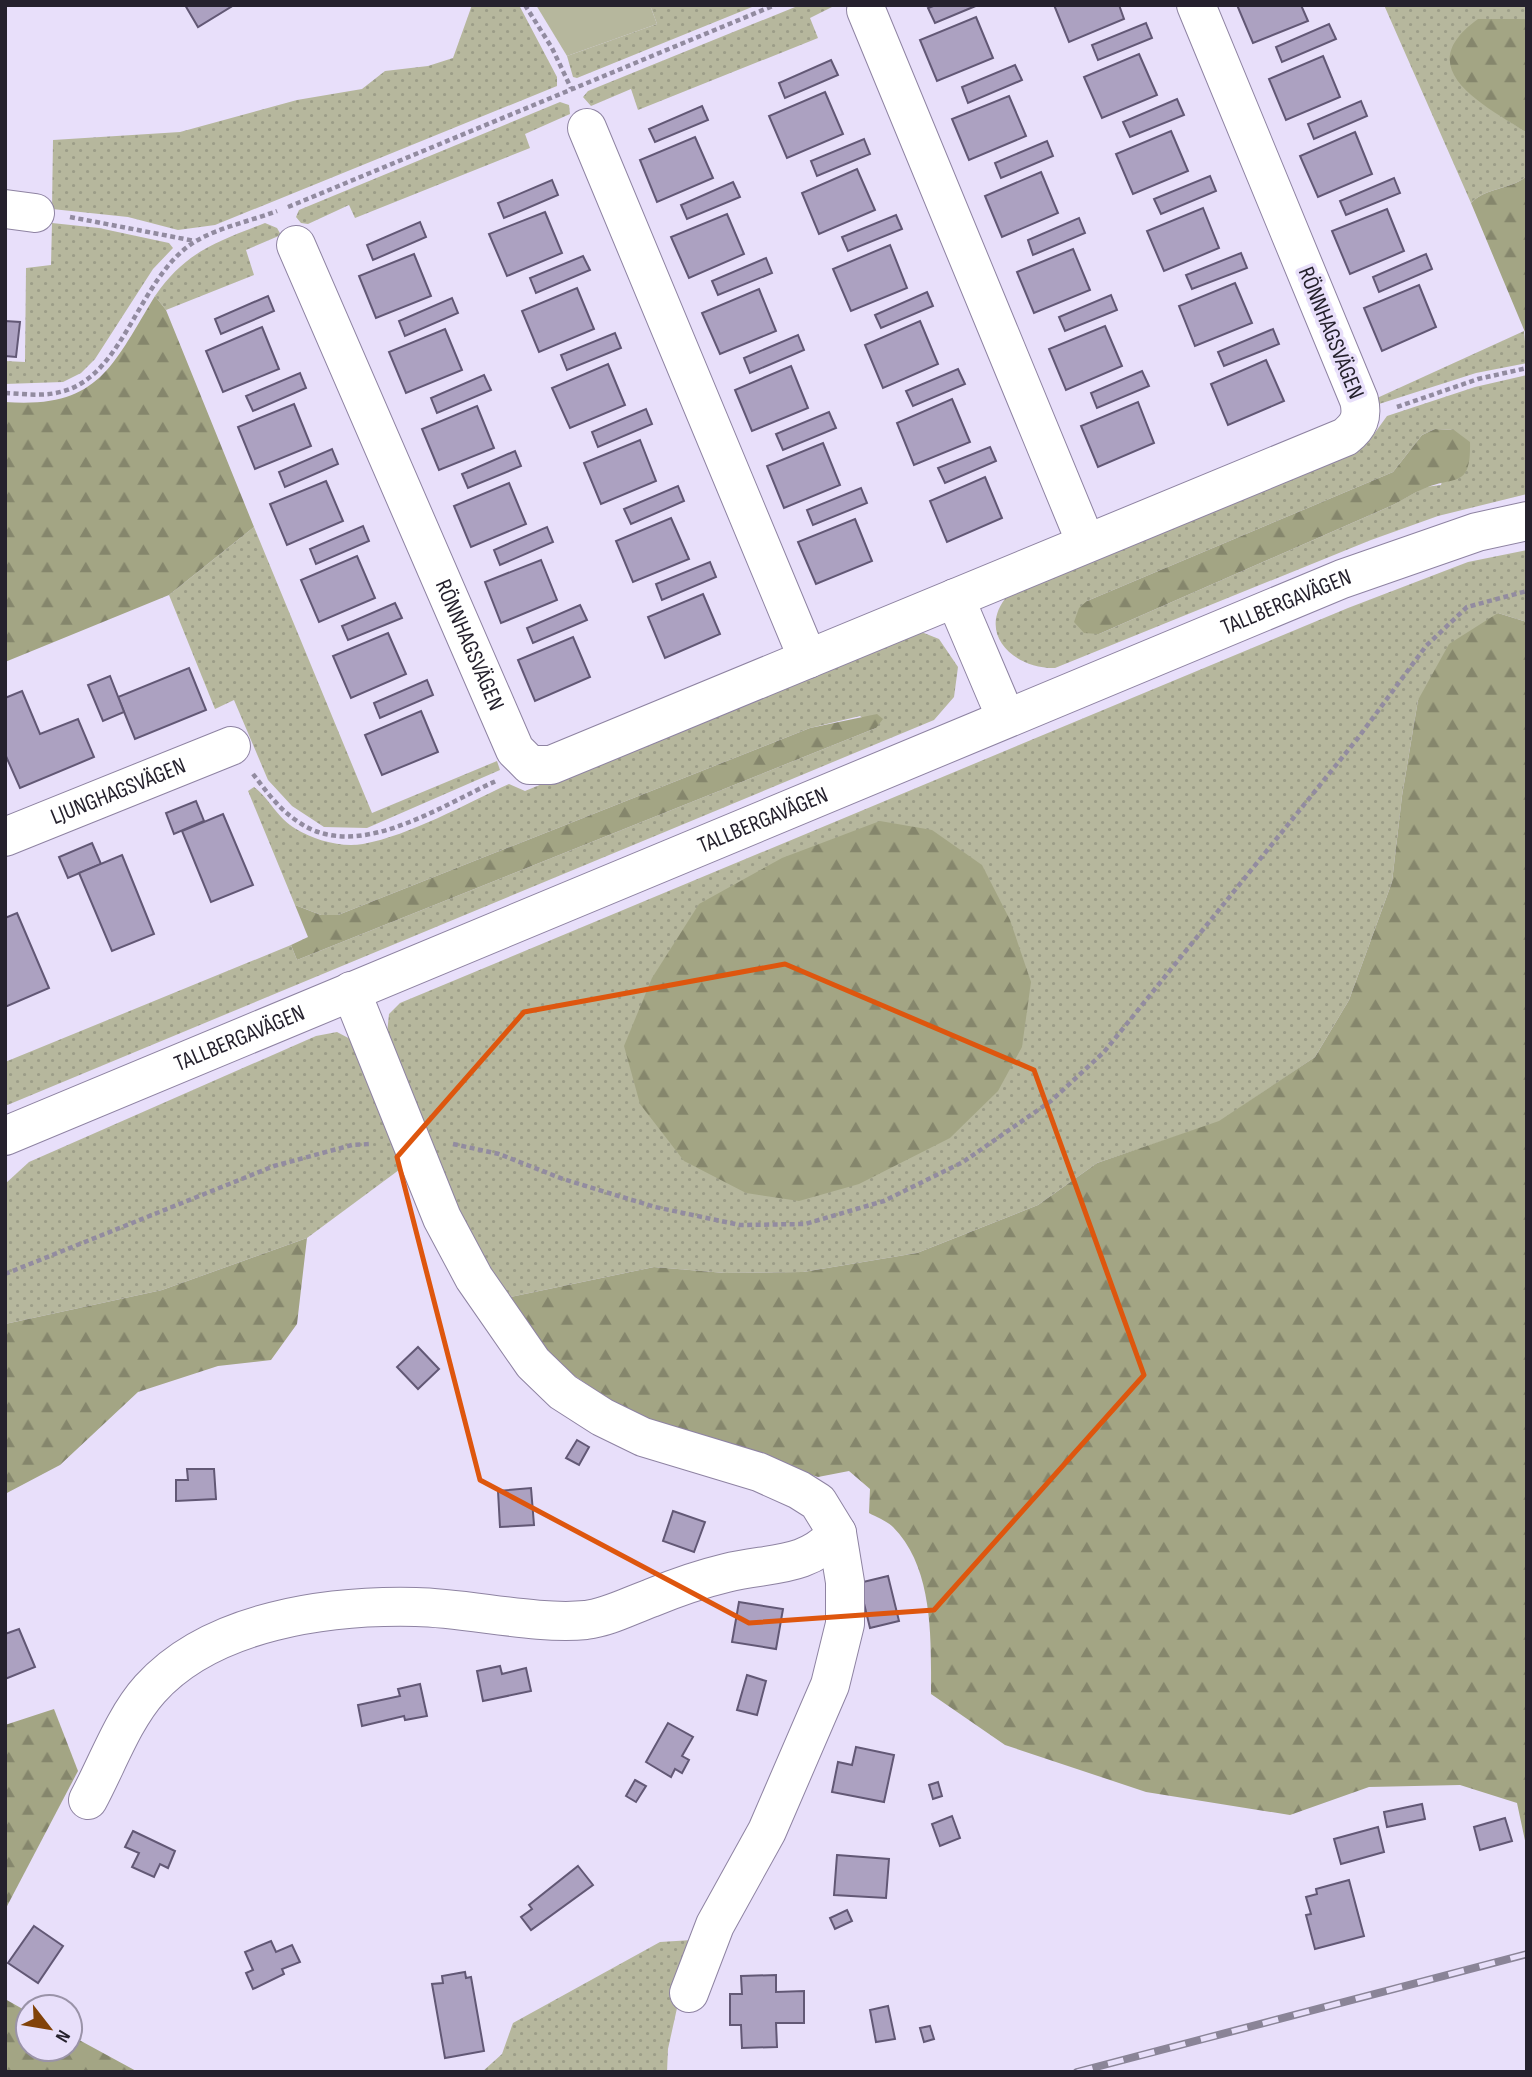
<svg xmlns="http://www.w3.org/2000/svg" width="1532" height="2077" font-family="'Sofia Sans Condensed',sans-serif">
	<defs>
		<pattern id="grass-dots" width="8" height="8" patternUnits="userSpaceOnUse" patternTransform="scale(1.75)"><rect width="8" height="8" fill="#b6b79d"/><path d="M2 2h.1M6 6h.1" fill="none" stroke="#9c9d88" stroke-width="1.8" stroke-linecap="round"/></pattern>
		<pattern id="forest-firs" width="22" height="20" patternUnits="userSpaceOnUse" patternTransform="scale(1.75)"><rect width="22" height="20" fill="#a3a584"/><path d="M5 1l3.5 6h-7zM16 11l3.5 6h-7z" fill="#85866c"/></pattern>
	</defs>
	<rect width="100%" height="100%" fill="#e8dffa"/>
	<g fill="url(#grass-dots)" fill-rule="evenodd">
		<path d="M472,5H519L557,77V86L215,225L178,230L128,217L52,209L53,140L180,132L297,100L362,89L385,71L428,66L453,58Z"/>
		<path d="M650,5H757L577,78L573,77L567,56L657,24Z"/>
		<path d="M800,5H836L810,18L818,38L638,110L631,89L591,106L583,97L588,91Z"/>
		<path d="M1384,5H1527V19H1478L1501,116L1527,133V176C1510,190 1487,187 1471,203Z"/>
		<path d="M560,102L569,105L570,114L525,134L530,148L355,218L349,205L308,224L301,223L296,217L299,210Z"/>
		<path d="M52,223L99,228L169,243L173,248L153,269L95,359L81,373L63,382L5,384V361L25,362L26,268L51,265Z"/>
		<path d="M265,223L277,228L281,235L246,250L254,275L166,310L155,296C186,251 217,242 265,223Z"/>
		<path d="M1524,331L1527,363L1476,373L1379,404L1377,398Z"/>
		<path d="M1527,375V494L1438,516L1371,540L1055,668C1014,669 975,633 1008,595L1374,434L1387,416L1475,387ZM1435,429L1454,430L1441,485L1425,487L1393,505L1099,634L1087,601L1393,472L1422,435Z"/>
		<path d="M254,527L372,813L497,761L500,770L367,828L324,827L292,806L268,780L234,700L215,709L169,595Z"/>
		<path d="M1527,550V622L1498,613L1418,700L1402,796L1392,882L1349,1000L1315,1057L1219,1122L1097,1163L1038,1205L917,1253L803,1272L725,1273L654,1267L505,1298L478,1265L387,1034L389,1014L400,1003L1348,608L1468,562Z"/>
		<path d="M924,633L939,639L958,667L954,697L934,720L5,1106V1062L291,945L297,960L876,728L860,716L810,728L338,915H321L295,905L248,791L254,787C270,799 277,818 296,829C314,840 342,848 363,844C411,835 465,804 509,784L525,791L908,634Z"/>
		<path d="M337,1032L354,1041L403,1167L307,1238L162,1290L5,1324V1184L29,1162L316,1036Z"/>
		<path d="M692,1940L668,2049L667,2072H482L502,2054L513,2023L660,1942Z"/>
	</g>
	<g fill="url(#forest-firs)">
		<path d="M1478,19H1527V133C1485,105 1408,69 1478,19Z"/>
		<path d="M1527,176V337L1471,203C1487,187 1510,190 1527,176Z"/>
		<path d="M155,296L166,310L254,527L169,595L5,662V402C99,409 112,366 155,296Z"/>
		<path d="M1435,429L1454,430L1470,442C1471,490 1455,475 1423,489C1413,493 1403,500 1393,505L1099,634L1084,633L1074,622L1079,608L1087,601L1393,472L1422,435Z"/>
		<path d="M1498,613L1527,622V1850L1517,1803L1460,1785L1369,1787L1290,1815L1146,1792L1005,1745L931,1694C931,1640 934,1568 893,1527C887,1521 876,1517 869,1513L870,1489L849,1471L818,1477L638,1419L547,1357L505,1298L654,1267L725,1273L803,1272L917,1253L1038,1205L1097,1163L1219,1121L1315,1057L1349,1000L1392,882L1402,796L1418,700L1449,644Z"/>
		<path d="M877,714L883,719L876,728L297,960L291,945L308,937L295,905L321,915H338L810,728Z"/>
		<path d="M880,821L932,830L982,865L1010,920L1031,982L1022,1047L998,1091L950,1138L859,1184L799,1201L746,1193L684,1161L640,1104L624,1046L652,978L699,904L782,858Z"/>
		<path d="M307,1238L297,1324L271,1360L218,1366L138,1392L60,1465L5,1494V1324L162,1290Z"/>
		<path d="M54,1709L78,1771L5,1910V1725Z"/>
		<path d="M5,1999L28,2012V2049H70V2035L138,2072H5Z"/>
	</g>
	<path fill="#b6b79d" d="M536,5H650L657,24L567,56Z"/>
	<g fill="#aca1c1" stroke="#625875" stroke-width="2">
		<path d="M185,5H234L198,27Z"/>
		<path d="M936,5H978L935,23L928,8Z"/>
		<path d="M1054,5H1119L1124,19L1069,42Z"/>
		<path d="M1237,5H1301L1308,21L1253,43Z"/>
		<path d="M976,17L993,58L937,81L920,40Z"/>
		<path d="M1146,23L1152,38L1098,60L1092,45Z"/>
		<path d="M1329,24L1336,39L1282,62L1276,47Z"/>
		<path d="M1139,54L1157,95L1102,118L1084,77Z"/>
		<path d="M1323,56L1340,97L1286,120L1269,79Z"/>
		<path d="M831,60L838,75L785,98L779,83Z"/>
		<path d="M1015,65L1022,80L968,103L962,87Z"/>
		<path d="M825,92L843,134L787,158L769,116Z"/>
		<path d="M1009,96L1026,136L969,160L952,119Z"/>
		<path d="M1177,99L1184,115L1130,137L1123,122Z"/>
		<path d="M1361,101L1367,116L1314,139L1308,124Z"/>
		<path d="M702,106L708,120L655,142L649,129Z"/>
		<path d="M1171,131L1188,171L1133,194L1116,154Z"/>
		<path d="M1355,132L1372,174L1318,197L1300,156Z"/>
		<path d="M695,137L713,178L657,202L640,160Z"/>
		<path d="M864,139L870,154L817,176L811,161Z"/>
		<path d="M1047,141L1053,156L1001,178L995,163Z"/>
		<path d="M857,169L875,210L819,234L802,193Z"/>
		<path d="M1041,172L1058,213L1002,237L985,196Z"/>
		<path d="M1210,176L1216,191L1161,214L1154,199Z"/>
		<path d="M1394,178L1400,193L1346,215L1340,201Z"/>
		<path d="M552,180L558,195L504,218L498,203Z"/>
		<path d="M733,182L740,197L687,219L681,205Z"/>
		<path d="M1203,208L1219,248L1164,271L1147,231Z"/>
		<path d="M1387,209L1404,251L1350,274L1332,231Z"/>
		<path d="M545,212L562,253L507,276L489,234Z"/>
		<path d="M727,214L744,254L689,278L671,237Z"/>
		<path d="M896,215L902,229L848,251L842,237Z"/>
		<path d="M1079,218L1085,233L1033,255L1028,240Z"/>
		<path d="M420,222L426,237L373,260L367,245Z"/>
		<path d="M890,245L907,288L851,311L833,269Z"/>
		<path d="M1073,249L1090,290L1034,313L1017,272Z"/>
		<path d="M1241,253L1247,268L1192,289L1186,275Z"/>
		<path d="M414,254L431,296L376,318L359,276Z"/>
		<path d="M1426,254L1432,269L1379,292L1373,277Z"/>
		<path d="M583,256L590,270L536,293L530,278Z"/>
		<path d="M766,258L772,273L718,295L712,281Z"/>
		<path d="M1235,283L1252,323L1195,346L1179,306Z"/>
		<path d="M1419,285L1436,327L1382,351L1364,308Z"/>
		<path d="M577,288L594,329L539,352L522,311Z"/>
		<path d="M759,289L776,331L720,354L702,313Z"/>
		<path d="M927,292L933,306L881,328L875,315Z"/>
		<path d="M1111,295L1117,310L1065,331L1059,317Z"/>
		<path d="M268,296L274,311L221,334L215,319Z"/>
		<path d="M452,298L458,313L405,336L399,321Z"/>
		<path d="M5,321L20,322L16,357L5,356Z"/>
		<path d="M920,321L938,364L883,388L865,345Z"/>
		<path d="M1105,326L1122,366L1066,390L1049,349Z"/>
		<path d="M262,327L279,369L223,392L206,351Z"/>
		<path d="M445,329L462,370L406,393L389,352Z"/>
		<path d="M1273,329L1279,344L1224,366L1218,352Z"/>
		<path d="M615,333L621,348L567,370L561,355Z"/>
		<path d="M798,335L804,350L750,373L744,358Z"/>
		<path d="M1266,360L1284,401L1228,425L1211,384Z"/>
		<path d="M608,364L625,405L570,428L552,388Z"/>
		<path d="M791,366L808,408L752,431L735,390Z"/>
		<path d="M958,369L965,384L913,406L906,391Z"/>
		<path d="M1142,371L1149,386L1097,408L1091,393Z"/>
		<path d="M300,373L306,388L253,411L246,396Z"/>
		<path d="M484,375L491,390L437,413L431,398Z"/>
		<path d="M952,399L970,442L914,465L897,423Z"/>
		<path d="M1138,402L1154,443L1098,467L1081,426Z"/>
		<path d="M294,404L311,446L255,469L238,427Z"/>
		<path d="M477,406L494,448L439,470L422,429Z"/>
		<path d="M646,409L652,424L598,447L592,432Z"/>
		<path d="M829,412L836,428L783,450L776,434Z"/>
		<path d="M640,440L656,481L601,504L584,463Z"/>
		<path d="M823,443L840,485L784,508L767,466Z"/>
		<path d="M990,447L996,461L945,483L938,468Z"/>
		<path d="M332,449L338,464L285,487L279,472Z"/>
		<path d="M515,451L521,466L468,488L462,474Z"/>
		<path d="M985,477L1002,518L947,542L930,501Z"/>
		<path d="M326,481L343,521L287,545L270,504Z"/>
		<path d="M509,483L526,524L471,547L454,506Z"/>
		<path d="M678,486L684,501L631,524L624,509Z"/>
		<path d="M861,488L867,503L813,525L807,510Z"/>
		<path d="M671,518L689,559L633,582L616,541Z"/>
		<path d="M855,519L872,561L816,584L798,542Z"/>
		<path d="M363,526L369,541L316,564L310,549Z"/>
		<path d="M547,527L553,542L500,565L494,550Z"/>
		<path d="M357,556L375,598L319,622L301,580Z"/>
		<path d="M541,560L557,600L501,623L485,582Z"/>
		<path d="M710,562L716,577L662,600L656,584Z"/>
		<path d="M703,594L720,634L665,658L648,617Z"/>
		<path d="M395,603L402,618L348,640L342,626Z"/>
		<path d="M580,605L587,620L533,643L527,628Z"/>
		<path d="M388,633L406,674L351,698L333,656Z"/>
		<path d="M573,637L590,677L535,701L518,660Z"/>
		<path d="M189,668L206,710L135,739L118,697Z"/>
		<path d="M110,676L124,712L103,721L88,685Z"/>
		<path d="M427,680L433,695L380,718L374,703Z"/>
		<path d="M22,691L40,734L78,719L94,757L20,788L5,754V698Z"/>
		<path d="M421,711L438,752L382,775L365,735Z"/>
		<path d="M196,801L204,821L174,834L166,813Z"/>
		<path d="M223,814L253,885L211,902L182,831Z"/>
		<path d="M92,843L101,864L68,878L59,857Z"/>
		<path d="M122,855L154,934L112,951L79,873Z"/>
		<path d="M17,913L49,988L5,1007V918Z"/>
		<path d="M418,1347L439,1369L418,1389L397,1367Z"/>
		<path d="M577,1440L589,1447L579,1465L566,1458Z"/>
		<path d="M187,1469H214L216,1499L176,1501V1480H188Z"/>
		<path d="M531,1488L534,1525L500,1527L498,1491Z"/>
		<path d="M673,1511L705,1522L694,1552L663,1541Z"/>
		<path d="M888,1576L899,1621L870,1628L859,1583Z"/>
		<path d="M739,1602L783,1609L776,1649L732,1642Z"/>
		<path d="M19,1629L35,1667L5,1679V1634Z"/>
		<path d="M500,1666L502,1674L526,1668L531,1691L483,1701L477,1671Z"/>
		<path d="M747,1675L766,1681L757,1715L737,1710Z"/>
		<path d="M420,1684L427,1716L405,1720L404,1716L362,1726L358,1705L400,1696L398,1689Z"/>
		<path d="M668,1723L693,1737L682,1756L689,1760L682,1773L675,1769L671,1777L646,1762Z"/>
		<path d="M856,1747L894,1755L884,1802L832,1792L838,1762L852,1765Z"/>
		<path d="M635,1780L646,1786L636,1802L626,1796Z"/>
		<path d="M938,1782L942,1796L933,1799L929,1785Z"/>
		<path d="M1422,1804L1425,1819L1387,1827L1384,1812Z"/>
		<path d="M952,1816L960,1838L940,1846L932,1824Z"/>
		<path d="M1505,1818L1512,1841L1480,1850L1474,1827Z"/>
		<path d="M1378,1827L1384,1852L1341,1864L1334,1839Z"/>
		<path d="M133,1831L175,1851L168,1868L160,1864L154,1877L132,1867L139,1853L125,1847Z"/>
		<path d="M837,1855L889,1859L886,1898L834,1895Z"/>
		<path d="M578,1866L593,1885L531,1930L521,1917L532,1909L529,1905Z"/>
		<path d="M1349,1880L1364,1936L1315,1949L1306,1915L1311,1914L1306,1897L1317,1894L1316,1889Z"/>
		<path d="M847,1910L852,1921L835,1929L830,1918Z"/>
		<path d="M34,1926L63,1946L38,1983L8,1963Z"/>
		<path d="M271,1941L276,1952L292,1945L300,1962L282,1969L284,1974L253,1989L246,1973L253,1970L245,1952Z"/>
		<path d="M465,1972L466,1978L471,1977L484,2051L445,2058L432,1984L443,1983L442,1976Z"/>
		<path d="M776,1975V1992L804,1991V2023H776L777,2047L742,2048L741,2025H730V1994H742L741,1976Z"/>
		<path d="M888,2006L895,2039L876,2042L870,2010Z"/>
		<path d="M930,2026L934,2039L924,2042L920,2028Z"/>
	</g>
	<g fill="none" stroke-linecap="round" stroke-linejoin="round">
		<g stroke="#8e83a2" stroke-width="40">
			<g id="minor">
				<path d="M866,10L1086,543"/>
				<path d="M587,128L808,659"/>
				<path d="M5,209L35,213"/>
				<path id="s1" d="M296,245L515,750L530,765H551L1345,437C1359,426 1363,417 1359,400L1196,5"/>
				<path d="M955,598L1006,718"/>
				<path id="s2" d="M5,837L231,746"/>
				<path d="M351,991L442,1218L474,1278L533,1363L563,1392L602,1417L643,1437L759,1472L799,1490L818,1502L837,1533L845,1582V1624L830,1685L767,1831L715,1925L689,1993"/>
				<path d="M88,1800C107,1765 123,1719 150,1689C212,1620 329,1605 416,1607C469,1608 535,1625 586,1620C609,1617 629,1606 651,1598C675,1588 701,1579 726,1573C769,1562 806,1569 837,1533"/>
			</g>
		</g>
		<g stroke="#8e83a2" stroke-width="40">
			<g id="tertiary">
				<path id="s3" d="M5,1136L1342,579L1477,532L1527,521"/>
			</g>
		</g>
		<g stroke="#928ba0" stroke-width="4.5" stroke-dasharray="5 3.5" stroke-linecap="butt">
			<path d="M525,5L552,48L571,88"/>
			<path d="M288,207L775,5"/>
			<path d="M70,217L195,241"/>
			<path d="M5,393C25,394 45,397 64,391C126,373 139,275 196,241C220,227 251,221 277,211"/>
			<path d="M1397,407L1478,379L1527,368"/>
			<path d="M253,774C266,791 279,809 297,821C356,864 440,806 496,781"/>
			<path d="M453,1144L499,1154L563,1179L655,1207L740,1225L805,1224L884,1201L963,1162L1051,1101L1104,1052L1358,738L1426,646L1467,607L1527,591"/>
			<path d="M5,1274L274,1166L352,1145L371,1144"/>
		</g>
		<use href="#minor" stroke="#fff" stroke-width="38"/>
		<use href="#tertiary" stroke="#fff" stroke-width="38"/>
		<g stroke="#8a8497" stroke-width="8">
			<path id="rail" d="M1077,2072L1527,1954"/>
		</g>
		<use href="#rail" stroke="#e8dffa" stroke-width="5" stroke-dasharray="16" stroke-linecap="butt"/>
	</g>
	<path fill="none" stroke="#de560e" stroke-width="5" stroke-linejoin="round" d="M785,964L1034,1070L1144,1375L934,1610L749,1623L480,1480L397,1157L524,1012Z"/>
	<g text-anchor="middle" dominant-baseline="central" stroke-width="7" stroke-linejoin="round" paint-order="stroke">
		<g font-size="23" fill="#25212d" stroke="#e8dffa">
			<text transform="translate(1331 333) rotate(68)">RÖNNHAGSVÄGEN</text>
			<text stroke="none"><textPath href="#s3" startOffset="1388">TALLBERGAVÄGEN</textPath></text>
			<text stroke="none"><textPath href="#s1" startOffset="436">RÖNNHAGSVÄGEN</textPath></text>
			<text stroke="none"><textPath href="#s2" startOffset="122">LJUNGHAGSVÄGEN</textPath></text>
			<text stroke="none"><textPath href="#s3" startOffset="821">TALLBERGAVÄGEN</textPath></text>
			<text stroke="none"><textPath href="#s3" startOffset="254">TALLBERGAVÄGEN</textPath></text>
		</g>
	</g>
	<rect width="1532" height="2077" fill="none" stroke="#25212d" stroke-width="14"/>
	<g transform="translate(49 2028) rotate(121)"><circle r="33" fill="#e8dffa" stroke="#9a93a8" stroke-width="2"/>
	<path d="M0-5L12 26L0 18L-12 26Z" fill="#824209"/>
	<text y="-10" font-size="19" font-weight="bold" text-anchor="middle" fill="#25212d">N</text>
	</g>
</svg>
